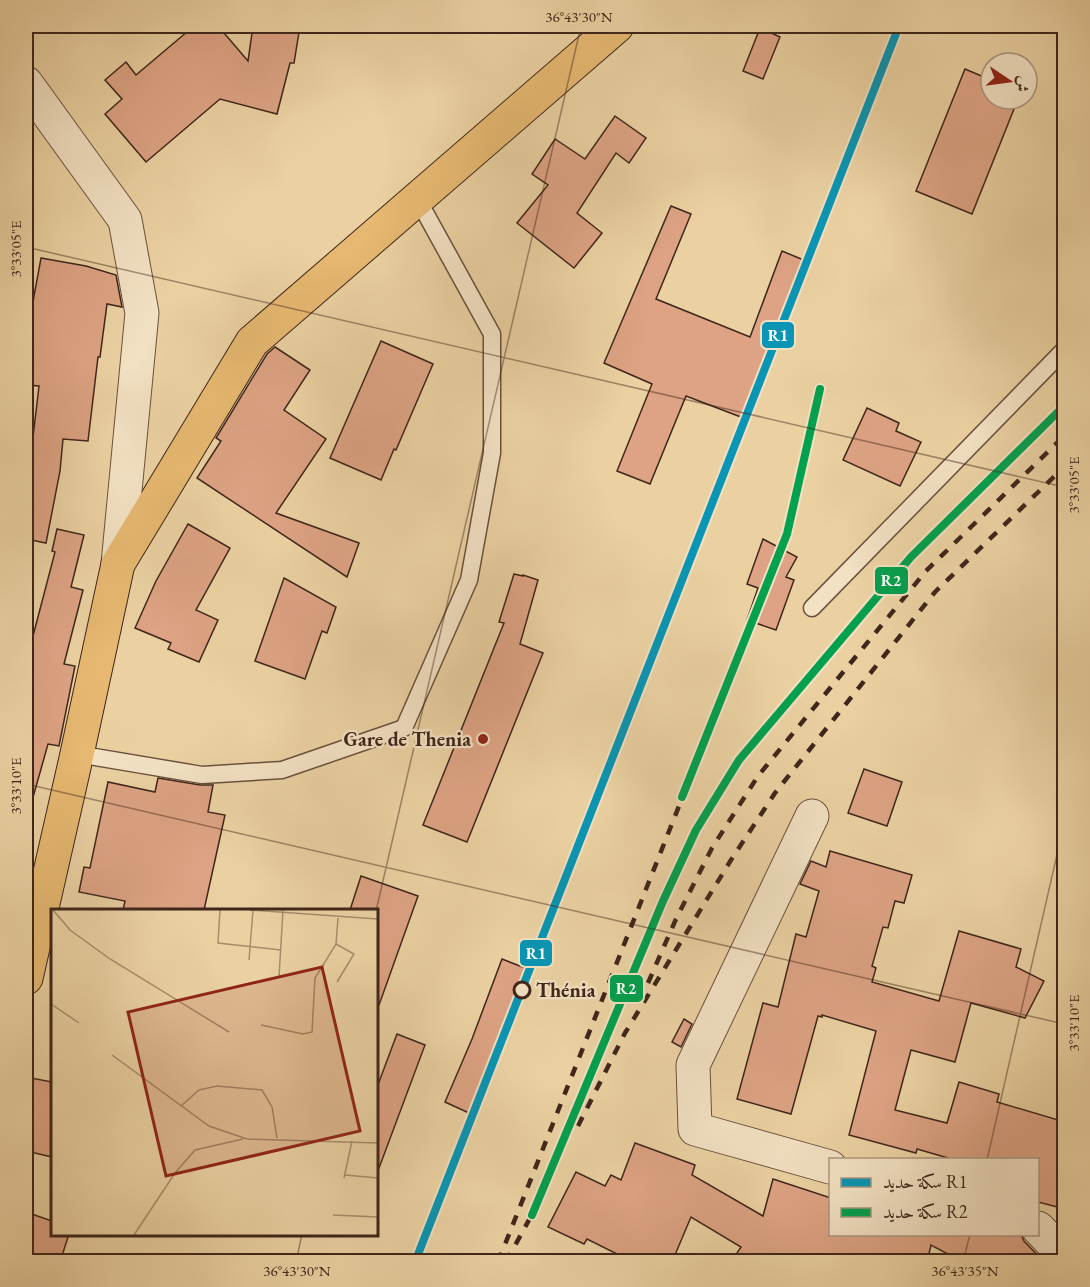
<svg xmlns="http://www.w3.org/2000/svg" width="1090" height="1287" font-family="'EB Garamond',Amiri,serif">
	<rect width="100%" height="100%" fill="#ebd1a2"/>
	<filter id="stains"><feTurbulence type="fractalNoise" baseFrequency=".00333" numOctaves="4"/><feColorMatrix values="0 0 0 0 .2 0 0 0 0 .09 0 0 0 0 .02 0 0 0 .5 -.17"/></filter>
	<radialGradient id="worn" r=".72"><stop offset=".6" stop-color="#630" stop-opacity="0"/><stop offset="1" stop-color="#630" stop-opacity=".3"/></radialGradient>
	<g fill="#dda384" stroke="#3f261b" stroke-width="1.5">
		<path d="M194,26H218L248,61L253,26H300L294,63H290L277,114L220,99L146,162L105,114L122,99L105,80L126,62L136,75Z"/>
		<path d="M760,28L780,37L763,79L743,71Z"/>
		<path d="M965,69L991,80V99H1018L972,214L916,191Z"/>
		<path d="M615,116L646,138L629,163L616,153L577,213L602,233L574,268L517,223L548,185L532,174L555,139L585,159Z"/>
		<path d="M671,206L691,214L656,299L750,337L782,251L806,261L746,419L686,396L650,484L617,471L652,384L604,363Z"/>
		<path d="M41,258L86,266L116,275L122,307L107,304L100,357H98L88,441L63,439L60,471L46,543L26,539V511L33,475H26V436L33,437L39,386L26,385V334H27Z"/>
		<path d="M381,341L433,364L396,450L394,449L381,480L330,458Z"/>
		<path d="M275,347L310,370L284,410L326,439L276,513L359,543L347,577L197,478L221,441L216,438L267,354Z"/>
		<path d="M867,408L899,423L896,431L921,442L900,486L843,460Z"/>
		<path d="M188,524L230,548L196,610L218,620L199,662L168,649L171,643L135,628L156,581Z"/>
		<path d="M57,529L84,535L71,587L83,590L64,664L75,666L59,746L48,744L32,801L26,800V634L33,636L55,552L52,551Z"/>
		<path d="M763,539L797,557L786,577L794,580L776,630L747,620L758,588L747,584Z"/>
		<path d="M514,574L523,576V575L538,580L520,644L543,653L467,842L423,825L504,623L499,622Z"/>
		<path d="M284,578L336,607L327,633L322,631L305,679L255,661Z"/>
		<path d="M864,769L902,782L887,826L848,813Z"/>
		<path d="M158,778L200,785H213L208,812L225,815L204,910H123L125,901L79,892L84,867L90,868L108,782L155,792Z"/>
		<path d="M830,851L912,875L904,903L895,901L888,928L883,927L872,966L876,968L872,982L939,1001L959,931L1021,949L1016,967L1044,981L1025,1018L971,1003L955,1062L911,1050L895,1110L947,1123L959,1082L999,1094L997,1102L1065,1122V1209L1038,1202V1160H955L917,1149L916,1153L849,1135L876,1031L822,1015V1017L818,1016L791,1114L737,1099L763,1003L778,1007L796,934L806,937L819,891L800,884L811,861L826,867Z"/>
		<path d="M361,876L418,896L379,1005H376V910H350Z"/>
		<path d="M502,959L525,968L490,1065L469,1113L445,1102L472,1039Z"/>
		<path d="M684,1019L692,1024L681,1047L672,1042Z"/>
		<path d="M397,1034L425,1045L379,1168L376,1167V1090Z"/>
		<path d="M26,1077L52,1082V1157L26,1151Z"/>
		<path d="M635,1143L695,1165L692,1175L763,1216L773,1179L831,1198V1234H1021L1024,1241L1044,1262H963L931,1245L927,1262H731L741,1247L691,1217L672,1262H633L587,1239L584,1244L548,1227L576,1172L605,1186L611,1175L621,1180Z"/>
		<path d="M26,1212L52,1221V1234H69L60,1262H26Z"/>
	</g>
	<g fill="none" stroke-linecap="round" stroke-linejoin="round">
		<g stroke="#6a513d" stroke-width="19">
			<g id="service">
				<path d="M812,608L1064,350"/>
				<path d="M77,754L202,775L282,770L404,728L469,580L492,453V334L417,198"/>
			</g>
		</g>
		<g stroke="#6a513d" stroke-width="35">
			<g id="minor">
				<path d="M26,83L125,220L142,313L118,564"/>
				<path d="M812,816L693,1065L695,1129L830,1167"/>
				<path d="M1038,1228L1064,1255"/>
			</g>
		</g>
		<g stroke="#3f261b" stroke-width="35">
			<path id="primary" d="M26,978L77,754L118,564L252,342L617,26"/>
		</g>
		<use href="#service" stroke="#f2e1c3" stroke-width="16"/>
		<use href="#minor" stroke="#f2e1c3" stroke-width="33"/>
		<use href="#primary" stroke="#e6b871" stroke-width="33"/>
		<g stroke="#3f261b" stroke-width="4.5" stroke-dasharray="10 10" stroke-linecap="butt">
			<path d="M648,983L676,919L712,848L758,776L926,571L1064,436"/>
			<path d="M578,1126L625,1033L731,860L775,793L935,592L1064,467"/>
			<path d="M532,1215L663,901L696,830L739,760L911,557L1064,406"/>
			<path d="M415,1262L899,26"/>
			<path d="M498,1262L787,534L820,389"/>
			<path d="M506,1262L535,1209"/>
		</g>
		<g stroke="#f2e1c3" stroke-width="12">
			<path id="rail-1" d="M415,1262L899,26"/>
		</g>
		<g stroke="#f2e1c3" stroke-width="12">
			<g id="rail-2">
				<path d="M682,797L787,534L820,389"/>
				<path d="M532,1215L663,901L696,830L739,760L911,557L1064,406"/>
			</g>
		</g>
		<use href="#rail-1" stroke="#0995b3" stroke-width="8"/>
		<use href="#rail-2" stroke="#03a04e" stroke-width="8"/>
	</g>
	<path fill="none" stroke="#3f261b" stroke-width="1.5" stroke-opacity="0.45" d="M26,247L1064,487M26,784L1064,1024M376,911L581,26M987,1160L1064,824M296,1262L302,1234M963,1262L970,1234"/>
	<circle fill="#8f2418" stroke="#f2e1c3" stroke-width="2" cx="483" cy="739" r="6"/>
	<circle fill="#f2e1c3" stroke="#3f261b" stroke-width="3" cx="522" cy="990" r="8"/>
	<g text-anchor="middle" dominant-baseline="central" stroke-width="4.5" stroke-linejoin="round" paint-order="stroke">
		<g font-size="20" font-weight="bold" fill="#3f261b" stroke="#f2e1c3" text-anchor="end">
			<text x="471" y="739">Gare de Thenia</text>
		</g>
		<g font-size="20" font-weight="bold" fill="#3f261b" stroke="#f2e1c3" text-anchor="start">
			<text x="536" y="990">Thénia</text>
		</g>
	</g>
	<g transform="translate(51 909)">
		<rect width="327" height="327" fill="#ebd1a2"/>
		<path fill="none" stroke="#a68d6c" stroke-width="1.5" d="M2,1L19,21L59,50L178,123M169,1L167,34L230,41M198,1L327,10M285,35L303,45L286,73M198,51L202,1M228,68L232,1M0,95L28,114M210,116L252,125L261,123L264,69L285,35L287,9M61,146L158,217L196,230L327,234M130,197L148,181L166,177L211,181L221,198L226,229M294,266L327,269M293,269L301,232M282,306L327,308M83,326L124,264L144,241L192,230"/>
		<path fill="#8f2418" fill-opacity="0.15" stroke="#8f2418" stroke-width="3" d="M271,58L309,222L115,267L77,103Z"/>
		<rect width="327" height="327" fill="none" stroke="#3f261b" stroke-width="3"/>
	</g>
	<g stroke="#f2e1c3" stroke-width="2">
		<rect x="761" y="321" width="34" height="28" rx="6" fill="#0995b3"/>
		<rect x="874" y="566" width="35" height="29" rx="6" fill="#03a04e"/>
		<rect x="519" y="939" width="34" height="28" rx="6" fill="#0995b3"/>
		<rect x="609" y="974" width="35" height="29" rx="6" fill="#03a04e"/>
	</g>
	<g font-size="16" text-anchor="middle" font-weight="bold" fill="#fff">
		<text x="778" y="341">R1</text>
		<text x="891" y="586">R2</text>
		<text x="536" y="959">R1</text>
		<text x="626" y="994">R2</text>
	</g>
	<rect width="1090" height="1287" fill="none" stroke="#ebd1a2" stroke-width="66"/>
	<rect x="829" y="1158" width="210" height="78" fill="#f2e1c3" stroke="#aa9680" stroke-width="1.5"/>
	<rect x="841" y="1178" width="30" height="9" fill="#0995b3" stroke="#aa9680" stroke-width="1.5"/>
	<text x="883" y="1188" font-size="18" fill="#3f261b">سكة حديد R1</text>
	<rect x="841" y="1208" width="30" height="9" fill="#03a04e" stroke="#aa9680" stroke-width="1.5"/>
	<text x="883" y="1218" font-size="18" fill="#3f261b">سكة حديد R2</text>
	<g transform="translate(1009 81) rotate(103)"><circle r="28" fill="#f2e1c3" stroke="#aa9680" stroke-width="1.5"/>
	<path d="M0-4.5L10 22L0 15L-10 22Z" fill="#8f2418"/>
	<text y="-9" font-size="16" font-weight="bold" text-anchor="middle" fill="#3f261b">ش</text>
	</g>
	<rect x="33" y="33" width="1024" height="1221" fill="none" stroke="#3f261b" stroke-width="2"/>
	<g font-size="15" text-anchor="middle" fill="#3f261b">
		<text x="579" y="22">36°43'30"N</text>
		<text transform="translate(16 249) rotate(-90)" y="5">3°33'05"E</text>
		<text transform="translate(1074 485) rotate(-90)" y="5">3°33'05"E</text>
		<text transform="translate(16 786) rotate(-90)" y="5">3°33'10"E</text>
		<text transform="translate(1074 1023) rotate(-90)" y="5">3°33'10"E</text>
		<text x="297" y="1276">36°43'30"N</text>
		<text x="965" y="1276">36°43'35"N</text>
	</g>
	<rect width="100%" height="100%" filter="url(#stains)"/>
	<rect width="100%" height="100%" fill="url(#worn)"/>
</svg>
